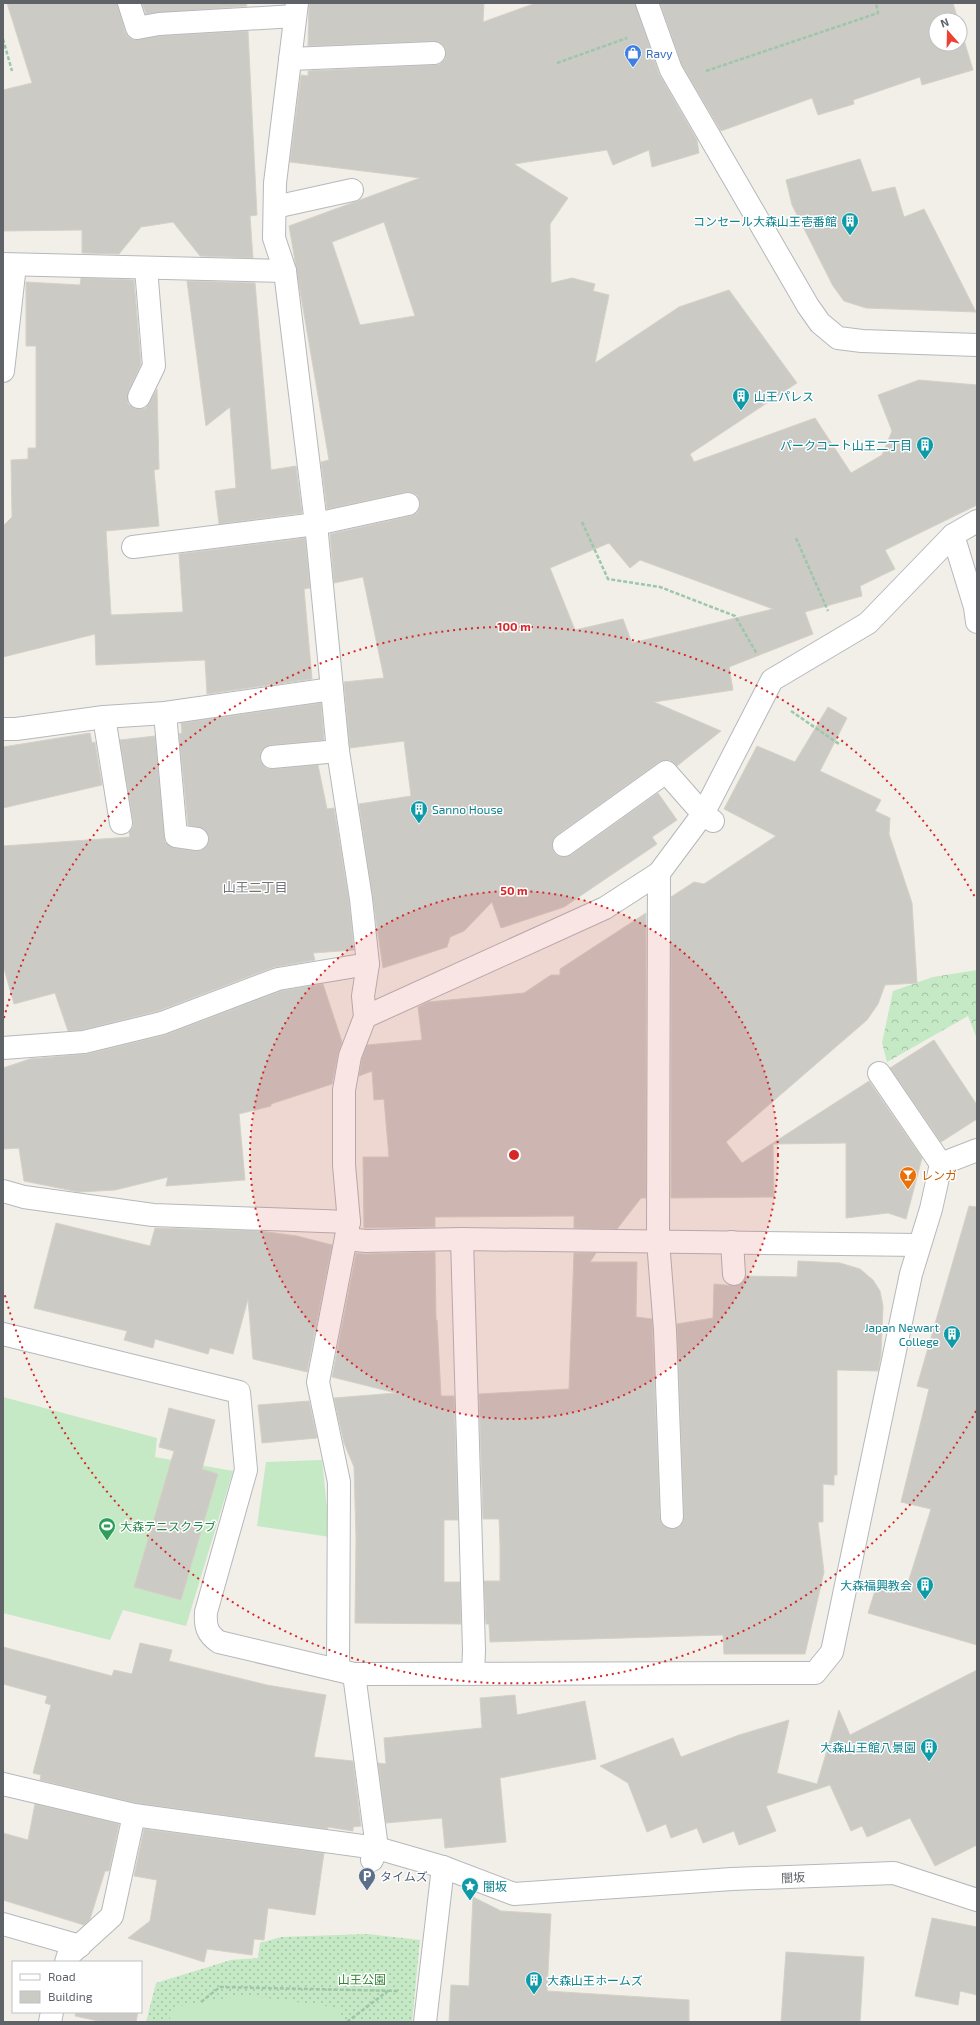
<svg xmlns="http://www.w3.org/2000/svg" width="980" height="2025" font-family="'Exo 2','Noto Sans JP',sans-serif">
	<defs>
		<pattern id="grass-dots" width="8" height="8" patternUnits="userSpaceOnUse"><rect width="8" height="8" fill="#c5e8c5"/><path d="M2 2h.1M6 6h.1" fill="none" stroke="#a3c0a4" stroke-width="1.8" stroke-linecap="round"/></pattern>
		<pattern id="forest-crowns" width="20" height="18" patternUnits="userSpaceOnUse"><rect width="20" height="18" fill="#c5e8c5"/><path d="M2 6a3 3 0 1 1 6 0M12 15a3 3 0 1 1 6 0" fill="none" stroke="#a3c0a4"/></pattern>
	</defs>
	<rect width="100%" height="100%" fill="#f1efe8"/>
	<path fill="url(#grass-dots)" d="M367,1934L420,1940L412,2022H146L156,1983L231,1960L258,1958L260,1943L281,1937Z"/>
	<path fill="url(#forest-crowns)" d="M977,970V1039L968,1016L887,1062L882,1043L893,991L933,977Z"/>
	<g fill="#c5e8c5">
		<path d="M3,1397L157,1438L155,1457L233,1471L186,1626L123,1610L110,1640L3,1613Z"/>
		<path d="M322,1460L330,1537L257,1526L266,1462Z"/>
		<path d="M244,1995L340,2008L339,2022H169L173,2007Z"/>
	</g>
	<g fill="#cccac5" stroke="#d6d1c6" fill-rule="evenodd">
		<path d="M7,3H117L125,32L128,37L134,40L160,36L248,31L257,215L250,216L253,258L200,256L173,222L141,227L119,254L82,253V230L3,231V90L32,83Z"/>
		<path d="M142,3H246L247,6L146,14Z"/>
		<path d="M309,3H484L483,22L536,3H635L659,74L697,140L699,153L652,167L649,150L613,165L607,150L514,164L568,198L550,224L551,283L572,278L595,284L593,291L609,295L595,363L679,307L729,290L797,383L690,454L694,462L815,418L851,473L882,455L892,431L878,395L919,380L977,385V505L885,550L895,569L860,586L862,596L805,612L813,634L729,667L733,690L654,702L721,731L677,766L670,760L659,762L557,835L553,840L552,846L554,852L558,856L565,857L571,855L658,793L677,820L652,837L657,844L564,907L501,928L492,902L464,931L450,937L447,947L383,968L359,804L411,796L404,741L350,748L344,682L384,678L363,577L334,583L330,534L411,516L417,513L420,507V502L417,495L411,492H406L327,509L321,462L329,460L289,226L420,178L290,162L301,75L308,76V71L435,65L440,64L445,59L446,52L445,47L440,42L433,41L308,46ZM384,222L415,316L360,325L332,242ZM609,543L630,568L640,560L773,609L632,643L623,619L575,630L550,568Z"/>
		<path d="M660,3H953L958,20H936V44H960V27L973,70L922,85L920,77L853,100L854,104L818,115L812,98L721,131L682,65Z"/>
		<path d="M860,159L872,192L895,187L904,217L924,209L976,312L866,308L844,301L833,286L792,205L786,180Z"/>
		<path d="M81,278L134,280L141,364L128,392L127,398L128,404L134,408L140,409L146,408L157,389L159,469L154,470L159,526L106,531L111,615L183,612L179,554L305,538L310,588L304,589L312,679L207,694L205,660L96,665L95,634L3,657V526L12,517L11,460L28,459V448H36V346H26V282L80,285Z"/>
		<path d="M187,281L255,283L271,470L296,466L302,513L219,524L215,491L236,488L230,407L206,426Z"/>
		<path d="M321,703L324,740L270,745L265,747L261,751L260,759L262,764L266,768L273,769L318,765L327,809L334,808L349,901L354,950L313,953L315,960L274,967L158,1011L82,1030L68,1031L55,993L14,1004L3,965V846L130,837L129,832L133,827V821L120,740L155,736L165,842L174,848L195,851L202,850L207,846L209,841L208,834L204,829L188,825L179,734L182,733L181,723Z"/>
		<path d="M828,707L847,718L820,771L881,800L875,811L890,818L889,834L912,903L917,983L885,985L878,1004L867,1020L726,1142L742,1163L869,1081L922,1158L906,1219L888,1213L846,1218V1143L773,1144L774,1197L671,1198V897L694,882L704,884L776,836L724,809L757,746L795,762Z"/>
		<path d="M90,733L92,743L95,742L102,785L3,808V747Z"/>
		<path d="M646,913V1198H641L617,1229L574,1228V1216L435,1217V1227L364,1228L363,1157H389L384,1099L374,1100L372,1071L359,1076L362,1059L367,1045L422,1040L418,1007L428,1002L524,993L551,975H560V969Z"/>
		<path d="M323,984L342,1042L338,1054L332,1084L271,1104V1106L239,1114L245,1180L166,1186L168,1177L115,1190L79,1192L24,1181L19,1148L3,1149V1068L30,1059L87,1054L165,1035L281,991Z"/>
		<path d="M934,1040L977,1105V1119L941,1142L890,1068Z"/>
		<path d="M969,1206L977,1207V1645L868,1613L879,1578L907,1586L931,1509L901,1502L929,1389L917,1386Z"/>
		<path d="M56,1223L150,1246L155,1228L260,1231L297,1236L332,1245L307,1372L253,1359L248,1299L233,1354L210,1348L208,1354L155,1339L153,1348L124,1340L127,1331L34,1308Z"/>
		<path d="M435,1252L436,1320H437L441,1396H454L458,1520H444V1582H460L461,1624L355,1623L356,1539L354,1467L344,1443L334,1398L396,1393L332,1377L356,1253L364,1254Z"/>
		<path d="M574,1253H596L590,1262H637L636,1317L652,1319L660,1517L662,1524L667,1528L672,1529L679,1527L683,1522L684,1517L677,1324L713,1318L714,1284L735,1286L741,1284L746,1276L797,1277L798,1261L840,1263L860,1269L873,1280L880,1291L883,1306L881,1354L878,1371L837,1370V1475H834V1485L823,1484V1522H818L824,1572L805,1654H724L723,1635L490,1642L489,1624H486L484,1581H500V1545L499,1519H483L479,1394L569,1389Z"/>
		<path d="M309,1401L317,1438L262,1443L258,1405Z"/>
		<path d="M169,1408L215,1420L202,1469L218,1474L181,1600L134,1587L174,1451L159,1447Z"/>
		<path d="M140,1643L172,1650L169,1661L267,1685L326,1695L314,1757L353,1761L361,1826L353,1827V1831L328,1827L327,1829L136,1803L40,1780L41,1775L33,1773L51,1705L45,1703L47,1696L3,1684V1647L112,1676L114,1670L132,1674Z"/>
		<path d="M977,1670V1845L935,1866L910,1818L867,1837L862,1826L851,1831L830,1785L766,1806L776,1831L739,1845L734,1831L703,1843L697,1828L671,1838L666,1824L647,1832L628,1783L600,1766L673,1738L681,1757L739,1735L789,1720L777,1773L817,1784L839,1710L850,1735Z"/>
		<path d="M515,1695L517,1715L585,1701L596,1759L500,1778L506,1842L445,1848L442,1818L386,1823L378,1763L386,1764L384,1738L482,1728L480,1698Z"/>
		<path d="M35,1804L119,1824L109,1871H105L90,1919L84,1925L3,1900V1833L28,1840Z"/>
		<path d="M144,1829L324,1853L315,1915L268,1908L264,1940L254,1939L252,1955L207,1949L204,1962L128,1938L150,1921L157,1880L134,1876Z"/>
		<path d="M473,1897L501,1911L551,1914L547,1991L689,2000V2022H449L451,1985L469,1986Z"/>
		<path d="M932,1918L977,1927V1995L960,1991L958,2005L915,1996Z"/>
		<path d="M786,1952L864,1957L860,2022H781Z"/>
		<path d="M76,2012H138L136,2022H103L75,2016Z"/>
	</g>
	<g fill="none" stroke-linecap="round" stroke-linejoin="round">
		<g stroke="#b5b8bc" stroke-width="24">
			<g id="minor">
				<path d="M129,3L137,28L159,24L295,16"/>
				<path d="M297,3L275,183L274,238L285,271L316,524L338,751L361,899L368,964L363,996L365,1017L350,1056L344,1090V1165L349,1222L318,1382L339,1482L338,1670"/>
				<path d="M647,3L671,70L808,306L820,323L838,338L862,341L977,345"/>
				<path d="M290,59L434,53"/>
				<path d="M275,207L352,190"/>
				<path d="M3,264L285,271"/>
				<path d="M3,371L15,265"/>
				<path d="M139,397L154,366L146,268"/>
				<path d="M953,535L975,607L977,622"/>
				<path d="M133,547L316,524L408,504"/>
				<path d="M165,713L176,836L197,839"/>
				<path d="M104,717L121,823"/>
				<path d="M3,729H16L104,717L165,713L332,689"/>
				<path d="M272,757L338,751"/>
				<path d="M564,845L666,772L703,814L713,821"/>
				<path d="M659,873L658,1241L665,1330L672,1517"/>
				<path d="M365,1017L605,908L659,873L703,814L772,680L868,623L953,535L977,521"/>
				<path d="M3,1048L84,1042L162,1023L278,979L368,964"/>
				<path d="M879,1073L941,1164"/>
				<path d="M3,1191L24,1197L153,1215L349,1222"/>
				<path d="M346,1239L366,1241L462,1239L919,1245"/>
				<path d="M462,1239L474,1650L473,1674"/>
				<path d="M732,1242L734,1274"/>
				<path d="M3,1334L239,1392L246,1470L206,1612C205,1626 207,1634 219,1642L354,1674L815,1673L832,1652L911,1274L931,1209L941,1164L977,1150"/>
				<path d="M354,1674L377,1848L372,1860"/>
				<path d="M3,1784L134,1815L377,1848L443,1867L514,1894L732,1879L894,1873L977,1900"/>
				<path d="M3,1924L80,1946"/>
				<path d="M66,1962L68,1956L112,1916L134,1815"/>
				<path d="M50,2022L52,2012"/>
				<path d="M425,2022L443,1867"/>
			</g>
		</g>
		<g stroke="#9cc7a9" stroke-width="2.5" stroke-dasharray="4 2" stroke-linecap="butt">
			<path d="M3,39L12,71"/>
			<path d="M557,63L627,38"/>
			<path d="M706,71L878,13L876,3"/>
			<path d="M582,522L608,579L660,587L735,616L757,654"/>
			<path d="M796,538L828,611"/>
			<path d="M791,711L839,744"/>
			<path d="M201,2002L220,1987L399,1991"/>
			<path d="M347,2022L389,1990"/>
		</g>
		<use href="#minor" stroke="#fff" stroke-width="22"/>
	</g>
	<circle cx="514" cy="1155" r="264" fill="#d62828" fill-opacity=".12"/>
	<g fill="none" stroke="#d62828" stroke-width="2" stroke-dasharray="2 4">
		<circle cx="514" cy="1155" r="264"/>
		<path d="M976 1411A528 528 0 0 1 4 1292M4 1018A528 528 0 0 1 976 899"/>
	</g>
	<defs>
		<g id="shop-pin" transform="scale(0.9)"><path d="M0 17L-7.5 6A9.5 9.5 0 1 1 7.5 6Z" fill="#3f7fe0" stroke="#fff"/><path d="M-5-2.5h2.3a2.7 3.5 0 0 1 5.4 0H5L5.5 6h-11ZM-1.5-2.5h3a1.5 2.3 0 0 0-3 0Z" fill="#fff"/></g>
		<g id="building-pin" transform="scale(0.9)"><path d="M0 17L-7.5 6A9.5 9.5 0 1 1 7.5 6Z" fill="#0f9aa8" stroke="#fff"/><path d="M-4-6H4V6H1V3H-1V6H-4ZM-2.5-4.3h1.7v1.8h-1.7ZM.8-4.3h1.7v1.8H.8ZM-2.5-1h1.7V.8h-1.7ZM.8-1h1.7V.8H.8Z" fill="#fff"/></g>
		<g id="bar-pin" transform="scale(0.9)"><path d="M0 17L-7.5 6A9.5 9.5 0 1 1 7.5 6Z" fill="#e8710a" stroke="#fff"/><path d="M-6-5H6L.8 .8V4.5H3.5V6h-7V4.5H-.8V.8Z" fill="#fff"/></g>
		<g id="stadium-pin" transform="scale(0.9)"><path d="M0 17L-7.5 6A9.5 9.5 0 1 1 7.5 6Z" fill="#2e9e5b" stroke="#fff"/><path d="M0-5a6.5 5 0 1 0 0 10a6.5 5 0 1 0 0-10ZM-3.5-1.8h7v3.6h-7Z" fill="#fff"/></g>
		<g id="parking-pin" transform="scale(0.9)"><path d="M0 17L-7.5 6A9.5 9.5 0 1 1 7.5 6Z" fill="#5c6f8a" stroke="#fff"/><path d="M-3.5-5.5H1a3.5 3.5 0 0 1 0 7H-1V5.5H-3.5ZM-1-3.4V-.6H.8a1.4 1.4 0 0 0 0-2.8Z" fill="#fff"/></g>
		<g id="sight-pin" transform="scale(0.9)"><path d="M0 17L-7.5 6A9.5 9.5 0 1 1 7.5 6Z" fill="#0f9aa8" stroke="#fff"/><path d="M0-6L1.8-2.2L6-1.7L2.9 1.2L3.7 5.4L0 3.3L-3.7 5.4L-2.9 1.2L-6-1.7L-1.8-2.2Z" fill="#fff"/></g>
	</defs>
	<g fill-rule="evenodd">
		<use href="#shop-pin" x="633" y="53"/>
		<use href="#building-pin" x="850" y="221"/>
		<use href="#building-pin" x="741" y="396"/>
		<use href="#building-pin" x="925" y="445"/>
		<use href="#building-pin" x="419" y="809"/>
		<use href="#bar-pin" x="908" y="1175"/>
		<use href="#building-pin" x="952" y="1334"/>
		<use href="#stadium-pin" x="107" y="1526"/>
		<use href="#building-pin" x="925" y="1585"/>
		<use href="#building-pin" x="929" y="1747"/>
		<use href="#parking-pin" x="367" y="1876"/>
		<use href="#sight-pin" x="470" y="1886"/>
		<use href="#building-pin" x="534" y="1980"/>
	</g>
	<g text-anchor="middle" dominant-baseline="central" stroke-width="3" stroke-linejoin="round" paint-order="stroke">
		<g font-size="12" fill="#366cbe" stroke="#fff" text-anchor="start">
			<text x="646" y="53">Ravy</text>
		</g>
		<g font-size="12" fill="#0d838f" stroke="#fff" text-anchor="end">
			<text x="837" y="221">コンセール大森山王壱番館</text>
			<text x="754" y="396" text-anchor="start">山王パレス</text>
			<text x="912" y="445">パークコート山王二丁目</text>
			<text x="432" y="809" text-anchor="start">Sanno House</text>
			<text x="939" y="1327">Japan Newart<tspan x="939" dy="14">College</tspan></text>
			<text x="912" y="1585">大森福興教会</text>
			<text x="916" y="1747">大森山王館八景園</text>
			<text x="483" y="1886" text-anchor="start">闇坂</text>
			<text x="547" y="1980" text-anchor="start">大森山王ホームズ</text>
		</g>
		<g font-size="12" fill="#c56008" stroke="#fff" text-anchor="start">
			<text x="921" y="1175">レンガ</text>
		</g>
		<g font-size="12" fill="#27864d" stroke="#fff" text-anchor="start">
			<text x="120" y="1526">大森テニスクラブ</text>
		</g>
		<g font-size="12" fill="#4e5e75" stroke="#fff" text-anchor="start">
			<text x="380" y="1876">タイムズ</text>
		</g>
		<g font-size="12" fill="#5f6368" stroke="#fff">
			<text transform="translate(793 1877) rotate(-2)">闇坂</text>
		</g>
		<g font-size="12" fill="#348238" stroke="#fff">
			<text x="362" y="1979">山王公園</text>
		</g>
		<g font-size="13" fill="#70757a" stroke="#fff">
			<text x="255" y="887">山王二丁目</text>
		</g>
	</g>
	<circle cx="514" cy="1155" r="6" fill="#d62828" stroke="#fff" stroke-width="2"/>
	<g font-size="12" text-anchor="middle" font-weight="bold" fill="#d62828" stroke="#fff" stroke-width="3" stroke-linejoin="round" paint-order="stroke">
		<text x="514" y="631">100 m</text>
		<text x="514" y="895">50 m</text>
	</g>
	<rect width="980" height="2025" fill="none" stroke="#5f6368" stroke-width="8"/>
	<rect x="12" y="1961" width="130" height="52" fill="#ffffff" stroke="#bfc1c3"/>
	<rect x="20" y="1974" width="20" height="6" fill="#ffffff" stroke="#bfc1c3"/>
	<text x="48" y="1981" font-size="12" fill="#5f6368">Road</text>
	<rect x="20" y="1991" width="20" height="12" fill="#cccac5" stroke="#bfc1c3"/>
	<text x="48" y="2001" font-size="12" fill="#5f6368">Building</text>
	<g transform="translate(948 32) rotate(340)"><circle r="19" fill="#ffffff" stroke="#bfc1c3"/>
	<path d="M0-3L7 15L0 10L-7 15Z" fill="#ea4335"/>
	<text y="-6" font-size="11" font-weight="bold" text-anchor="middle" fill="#5f6368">N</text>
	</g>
</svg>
